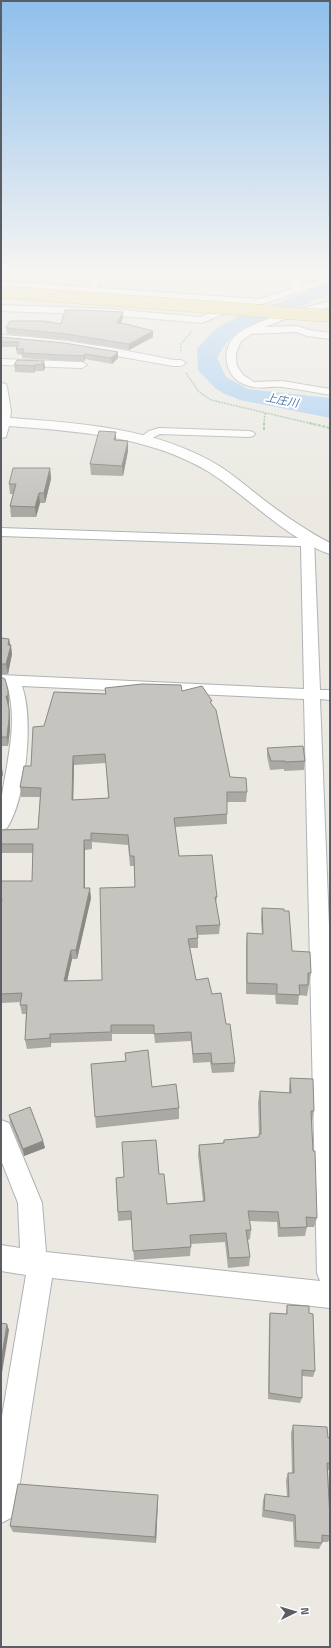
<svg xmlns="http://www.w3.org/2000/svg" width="331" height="1648" font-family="'Titillium Web','Noto Sans JP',sans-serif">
	<rect width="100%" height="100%" fill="#ebe9e2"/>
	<path fill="#aad0f3" d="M251,313L279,314C247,326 235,326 217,358L226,377L248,389L330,398V418L240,400L223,393L215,388L198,370L197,349L214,330L229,321Z"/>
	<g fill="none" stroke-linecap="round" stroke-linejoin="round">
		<path fill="#aad0f3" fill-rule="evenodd" d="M330,282V293L296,309L242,326L236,325L233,321L236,317L284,301Z"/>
		<g stroke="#afb2b6" stroke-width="2">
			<g id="street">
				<path d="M94,272H102L97,288L259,299L292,289L291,287L293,272H301L300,287L330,276V282L263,304H250L201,323L111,315L1,311V305L111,309L200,317L236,303L95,293L93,296H87L86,292L1,287V281L88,287Z"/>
				<path d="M330,301V307L285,319L265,327L298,326L309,330L330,333V339L307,336L297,332L251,334L241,341L236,353V359L237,366L243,375L254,382L282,381L330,389V395C314,392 298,389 282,387C269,386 258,390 246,385C236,382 229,373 227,363C225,354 228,342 236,335C255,319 305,308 330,301Z"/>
				<path d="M1,335C59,338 116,348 173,360H181L186,363L181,366H173L66,347L1,341Z"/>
				<path d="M1,359L82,362L87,365L82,368L1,365Z"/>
				<path d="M159,428L249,431L253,432L255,434L253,436L249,437L160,434L143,443L139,442L137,440L149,431Z"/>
				<path d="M1,528L301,538L302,535H312L314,538L320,690H330V700L320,699L330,951V1308L52,1278L16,1508L11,1518L1,1523V1422L26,1275L1,1271V1245L20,1248L18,1203L1,1160V1120L9,1123L42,1203L46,1252L320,1281L317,1273L304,699L22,686C34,720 26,798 7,828L1,830C1,821 0,811 1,802C6,764 19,723 7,685H1V675L304,689L301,546L1,536Z"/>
			</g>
		</g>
		<g stroke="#aeb1b5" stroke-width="2">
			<path id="secondary" d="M1,383L6,384L7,387L11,411L10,418C80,423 159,428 221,467C236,477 250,489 264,500C285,516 307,531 330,543V554C320,551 311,546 303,541C269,521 242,493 209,472C150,436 76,431 9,426L6,437L1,438Z"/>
		</g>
		<g stroke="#9bc0a7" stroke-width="1.5" stroke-dasharray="2 1" stroke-linecap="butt">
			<path d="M181,351V344L192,331"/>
			<path d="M186,373L199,392L211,400L313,424"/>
			<path d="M264,424L265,413"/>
		</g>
		<g stroke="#9bc0a7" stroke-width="2" stroke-dasharray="3 1.5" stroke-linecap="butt">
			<path d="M309,423L330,428"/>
			<path d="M264,430V423"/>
		</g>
		<use href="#street" fill="#fff" fill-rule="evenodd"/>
		<use href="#secondary" fill="#fff" fill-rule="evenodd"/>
		<g stroke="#d09f1d" stroke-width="13" stroke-linecap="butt">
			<path id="highway-bridge" d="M1,292L330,316"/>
		</g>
		<use href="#highway-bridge" stroke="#eedb95" stroke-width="12"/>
	</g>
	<g fill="#aaa9a3" fill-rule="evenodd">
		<rect x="103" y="272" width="17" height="1"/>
		<path d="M123,318L120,324L153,331V337L129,350L66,340L7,334L6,328L61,324Z"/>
		<path d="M1,338L118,358L112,364L85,359L84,362L22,358V355L17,354L16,349L17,347H1Z"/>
		<path d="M44,361L45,368L43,371H35L34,373L15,372L14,365Z"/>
		<path d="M116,440L128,441V451L123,476L91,475L90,464Z"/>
		<path d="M50,468L51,479L45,503H40L36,517H11L10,506L13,494H10L9,484Z"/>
		<path d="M1,638L10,645L12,654L8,674H1Z"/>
		<path d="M1,677L8,690L9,700V705L10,717V729L8,746H1Z"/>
		<path d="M105,688L182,691L212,705L230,777L247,792L246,802H227V824L175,827L179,856L217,897L216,903L220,925L219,934L198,935V948H190L196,980L212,994L226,1024L235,1063L234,1072L212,1073L210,1062L193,1063L191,1041L155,1043L154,1034H112V1041L51,1043V1047L27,1049L25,1040L26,1014H22L20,1005L21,1002L1,1003V881H32L33,853H1V830L38,829L40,797H21L20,787L31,766L44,726L105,694ZM106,763L108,798L73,800L74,765ZM92,842L128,845L130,866H134L135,887L102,980L67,981L72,959H77L91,898L85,888V850L92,849Z"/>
		<path d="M267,748L305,761L304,770L284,771V769L270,770L267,756Z"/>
		<path d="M262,908L292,951L311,973L307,996L299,995L298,1005L276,1004L275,995L246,994V944L247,933L262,934L261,919Z"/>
		<path d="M91,1064L179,1108V1119L96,1128Z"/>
		<path d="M290,1078L314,1111L312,1122H311L317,1218L314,1227H307L305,1236L278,1237L277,1222L250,1221L251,1230L250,1239L248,1240L250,1257L249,1266L228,1268L225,1242L191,1244L190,1256L134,1260L131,1220L118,1221L116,1178L159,1174L167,1204L203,1201L198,1155L199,1145L223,1143L224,1140L259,1137V1134L258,1102L260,1091L289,1093V1088Z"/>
		<path d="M9,1115L43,1141L45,1148L24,1156L10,1122Z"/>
		<path d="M287,1305L315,1371L313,1377L302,1376V1398L300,1403L268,1399L269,1319L270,1313L286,1314Z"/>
		<path d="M293,1425L330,1438V1470H328L330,1519V1538L328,1542H322V1543L319,1549L294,1547L293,1522L262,1517L263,1500L265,1494L287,1497L286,1480L288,1473H292L291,1433Z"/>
		<path d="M158,1495L156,1543L13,1532L10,1526Z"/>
	</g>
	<g fill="#8b8985">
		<path d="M123,312V318L118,329L117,323Z"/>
		<path d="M153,331V337L129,350V344Z"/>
		<path d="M118,352V358L112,364L111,358Z"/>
		<path d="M85,354V359L84,362V356Z"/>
		<path d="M44,361L45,368L43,371V364Z"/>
		<path d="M35,365V371L34,373V366Z"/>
		<path d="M116,432V442L114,440Z"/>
		<path d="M128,441V451L123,476L122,466Z"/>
		<path d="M50,468L51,479L45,503L44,493Z"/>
		<path d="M39,493L40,503L36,517L35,507Z"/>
		<path d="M9,639L11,648V645L12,654L8,674L6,664L8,645Z"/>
		<path d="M8,690L9,705L8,706L6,696Z"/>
		<path d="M9,708L10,717V729L8,746L7,737Z"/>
		<path d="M73,756L74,765L73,809L72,800Z"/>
		<path d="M2,767L3,775L1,779V768Z"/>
		<path d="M84,840L85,850V898L84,888Z"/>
		<path d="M90,888L91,898L77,959L76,950Z"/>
		<path d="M71,950L72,959L65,990L64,981Z"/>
		<path d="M50,1034L51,1043V1047L50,1038Z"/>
		<path d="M43,1141L45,1148L24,1156L23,1149Z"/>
		<path d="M7,1324L9,1330L1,1379V1361Z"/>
		<path d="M158,1495V1502L156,1543L155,1537Z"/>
	</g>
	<g fill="#c6c4be" stroke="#8b8985" fill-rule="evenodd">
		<path d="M65,310H80L123,312L117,323L126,324L153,331L129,344L66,334L6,328L10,321H44L61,324Z"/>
		<path d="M1,337L65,343L118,352L111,358L85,354L84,356L22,353L24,349H16L19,342H1Z"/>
		<path d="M17,360L44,361L43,364L35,365L34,366L14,365Z"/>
		<path d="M99,431L116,432L114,440L128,441L122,466L90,464Z"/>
		<path d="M13,468H50L44,493H39L35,507L10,506L16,484H9Z"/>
		<path d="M1,638L9,639L8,645H11L6,664H1Z"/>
		<path d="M1,677L5,679L8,690V696H6L9,708V719L7,737H1Z"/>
		<path d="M142,684L181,685L182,691L202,686L212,701L210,702L216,710L230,777L246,778L247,792H227V814L174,818L179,856L212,855L217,897H215L220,925L196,926L198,938L188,939L196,980L208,978L212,994L221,993L226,1024H230L235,1063L212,1064L211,1053L193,1054L191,1032L154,1034V1025H111V1032L50,1034V1038L25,1040L27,1005H20L22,993L1,994V904L2,899H1V881H32L33,844H1V830L38,829L41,788L20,787L24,766H31L33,727L44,726L54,692L106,694L105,688ZM105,754L109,798L72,800L73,756ZM91,833L128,835L130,856H134L135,887L100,888L102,980L64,981L71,950H76L90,888H84V840H91Z"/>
		<path d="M303,746L305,761L285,762V761H271L267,748Z"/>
		<path d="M262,908L284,909V911H289L292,951L310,952L311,973H308V985H299L300,995L277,994V984L247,983V933L263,934Z"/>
		<path d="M148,1050L152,1087L176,1084L179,1108L95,1117L91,1064L126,1061L125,1053Z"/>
		<path d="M290,1078L313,1079L314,1111H311L313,1151H315L317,1218L306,1217L307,1227L280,1228L278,1212L248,1211L251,1230H246L250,1257L229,1258L226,1233L190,1235L191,1247L133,1251L131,1211L118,1212L116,1178L124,1177L122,1142L156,1140L159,1174H164L167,1204L205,1201L199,1145L224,1143V1140L259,1137V1134H261L260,1091L291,1093Z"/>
		<path d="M30,1107L43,1141L23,1149L9,1115Z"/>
		<path d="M287,1305L309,1306V1313L313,1314L315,1371L302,1370V1398L269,1393L270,1313L287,1314Z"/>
		<path d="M1,1323L7,1324L1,1361Z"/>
		<path d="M293,1425L327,1427L328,1438H330V1463H327L330,1519V1536L322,1535V1543L296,1541L295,1515L264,1510L265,1494L289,1497L288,1473H294Z"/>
		<path d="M18,1484L158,1495L155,1537L10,1526Z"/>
	</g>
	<linearGradient id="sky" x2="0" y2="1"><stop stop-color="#8fbfec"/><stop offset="0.54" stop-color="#f6f5f2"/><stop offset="1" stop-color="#f6f5f2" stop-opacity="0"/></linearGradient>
	<rect width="331" height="503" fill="url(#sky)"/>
	<g text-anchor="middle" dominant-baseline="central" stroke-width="4" stroke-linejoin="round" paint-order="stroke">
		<g font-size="11" font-style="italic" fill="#4d77aa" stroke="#fff">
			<text transform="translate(282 400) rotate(11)">上庄川</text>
		</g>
	</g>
	<rect width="331" height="1648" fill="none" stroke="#5a5d61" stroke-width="4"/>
	<g transform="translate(295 1612) rotate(85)" stroke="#ffffff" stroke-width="3" paint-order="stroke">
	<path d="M0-3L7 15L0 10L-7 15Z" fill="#5a5d61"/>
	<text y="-6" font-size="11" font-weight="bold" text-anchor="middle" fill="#5a5d61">N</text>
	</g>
</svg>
